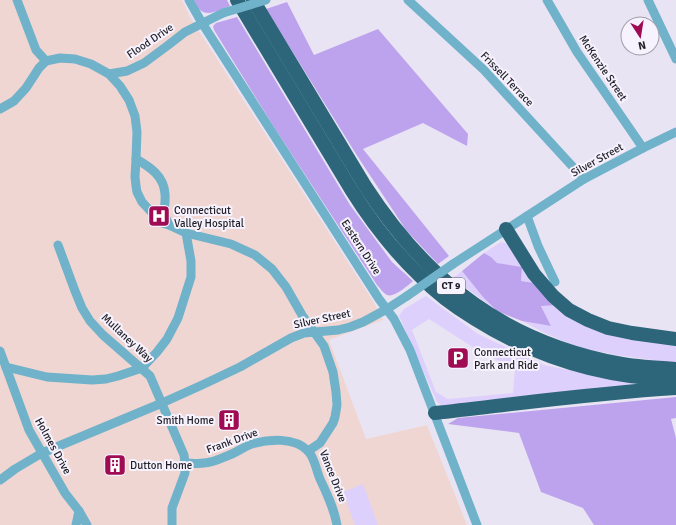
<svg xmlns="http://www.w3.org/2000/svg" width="676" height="525" font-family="Signika,sans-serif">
	<rect width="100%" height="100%" fill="#e9e4f3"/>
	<path fill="#f0d6d2" d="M0,0H182L190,17L373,301L383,320L329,340L366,439L427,425L467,525H0Z"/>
	<g fill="#ded0fc" fill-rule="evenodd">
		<path d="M501,242L508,244L535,283L521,281L522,267L497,263L491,257L484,253Z"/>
		<path d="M462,271L483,297L497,311L453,278Z"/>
		<path d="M426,296L478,334L544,365L654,388L444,408L437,402L399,316L404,309ZM429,319L471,346L515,369L513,393L448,399L436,392L412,330Z"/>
		<path d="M541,305H556L676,344V362L660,361L616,355L577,347L545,333L522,321L551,326Z"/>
		<path d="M363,484L378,525H355L343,492Z"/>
	</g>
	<g fill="#bda3ee">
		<path d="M194,0H227L230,6C221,9 207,18 199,9C197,6 196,3 194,0Z"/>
		<path d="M287,2L314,55L378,29L468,134L467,146L423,123L363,149L449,256L438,264L406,230L356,154L266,9Z"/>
		<path d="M237,17L350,205L392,262L413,281C407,286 394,298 387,295C383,293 380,288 377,285L274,127L214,30L213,26L216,23Z"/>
		<path d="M484,253L491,257L497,263L522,267L521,281L535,283L556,305L541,306L551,326L522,321L497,311L483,297L462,271Z"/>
		<path d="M676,397V418L671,419L676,438V525H594L583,508L541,492L519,433L448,424L458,418Z"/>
	</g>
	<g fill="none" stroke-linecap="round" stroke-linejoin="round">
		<g stroke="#6fb2ca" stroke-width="9">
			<path d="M17,0L36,50L46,61L60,58L75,59L91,64L109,74L120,86L129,100L135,116L137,132L136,159C150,167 164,176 165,194C166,209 161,210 169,225"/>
			<path d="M189,0L202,23L379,299L394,319L410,350L477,525"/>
			<path d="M408,0L484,70L584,179"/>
			<path d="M547,0L577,52L643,148"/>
			<path d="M648,0L676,59"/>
			<path d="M109,74L127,71L144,63L167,46L185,32L223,13"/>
			<path d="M0,109L14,101L26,88L39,68L46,61"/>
			<path d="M527,216L538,246L555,282"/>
			<path d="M186,233L231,244L255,255L272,269L286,287L302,315L324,346L333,372L336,392L337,405L335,417L333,423L320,443L308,451"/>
			<path d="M58,245L75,291L82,308L90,321L103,335L150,376L184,455L185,463V473L172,508V525"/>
			<path d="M453,264L584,179L643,148L676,132"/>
			<path d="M0,351L29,430L65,493L79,511L87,525"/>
			<path d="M6,367L47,377L92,380L106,379L118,376L142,368L157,352L167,339L178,318L191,277V261L186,233L169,225L162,223L156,217L142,202L137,192L136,186L135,177L136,159"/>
			<path d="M185,463C191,463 198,464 204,463C211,463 220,459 227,456C236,453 243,447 252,444C269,439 295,437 308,451C315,458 316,470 320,479C327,494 334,508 337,525"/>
			<path d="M0,480L15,469L42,453L162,403L202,385L240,367L291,338L304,333L338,330L350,327L363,322L387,309L407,296"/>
			<path d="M76,525L79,511"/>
		</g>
		<g stroke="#2d667a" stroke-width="14">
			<path d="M237,0L352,191C372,223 393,250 420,276C436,293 455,307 475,319C537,358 603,378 676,380"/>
			<path d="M253,0L365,186C428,283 506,343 622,364C640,367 658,368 676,369"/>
			<path d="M506,229L534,274L553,296L569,310L588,320L608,328L632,333L676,339"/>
			<path d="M435,413C515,404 595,393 676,388"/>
		</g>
		<g stroke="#6fb2ca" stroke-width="9">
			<path d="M223,13L266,0"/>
			<path d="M407,296L453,264"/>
		</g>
	</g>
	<defs>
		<g id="hospital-square" transform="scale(1.15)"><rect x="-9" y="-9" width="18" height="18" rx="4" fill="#9f0c54" stroke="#f6f2fe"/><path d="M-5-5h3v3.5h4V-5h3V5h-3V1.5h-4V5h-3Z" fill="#fff"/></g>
		<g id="parking-square" transform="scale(1.15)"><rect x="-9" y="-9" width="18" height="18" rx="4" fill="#9f0c54" stroke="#f6f2fe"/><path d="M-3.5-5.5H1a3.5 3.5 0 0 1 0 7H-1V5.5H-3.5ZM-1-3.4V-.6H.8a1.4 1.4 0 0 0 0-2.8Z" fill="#fff"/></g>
		<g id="building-square" transform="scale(1.15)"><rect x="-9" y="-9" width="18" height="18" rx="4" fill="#9f0c54" stroke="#f6f2fe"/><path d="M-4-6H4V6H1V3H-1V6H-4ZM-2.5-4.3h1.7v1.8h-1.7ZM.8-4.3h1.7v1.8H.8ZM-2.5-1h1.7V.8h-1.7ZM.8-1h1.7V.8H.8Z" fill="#fff"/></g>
	</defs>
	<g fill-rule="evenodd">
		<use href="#hospital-square" x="159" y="216"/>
		<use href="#parking-square" x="458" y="358"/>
		<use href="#building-square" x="229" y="420"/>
		<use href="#building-square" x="115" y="465"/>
	</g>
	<g text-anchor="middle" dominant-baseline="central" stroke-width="4" stroke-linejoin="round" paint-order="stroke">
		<rect fill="#f6f2fe" stroke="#615e66" stroke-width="1" x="437" y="278" width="28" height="16" rx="3"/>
		<g font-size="10" font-weight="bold" fill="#211f25">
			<text x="451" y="286">CT 9</text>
		</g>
		<g font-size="11" fill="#211f25" stroke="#f6f2fe">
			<text transform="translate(150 41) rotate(-34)">Flood Drive</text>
			<text transform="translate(603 68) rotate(56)">McKenzie Street</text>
			<text transform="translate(507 79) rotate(46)">Frissell Terrace</text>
			<text transform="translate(597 160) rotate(-29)">Silver Street</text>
			<text transform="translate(361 247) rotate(57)">Eastern Drive</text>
			<text transform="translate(322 319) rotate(-12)">Silver Street</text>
			<text transform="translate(127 338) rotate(43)">Mullaney Way</text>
			<text transform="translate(232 441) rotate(-20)">Frank Drive</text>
			<text transform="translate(53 446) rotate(61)">Holmes Drive</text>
			<text transform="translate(333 476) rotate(68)">Vance Drive</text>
		</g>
		<g font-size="11" fill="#211f25" stroke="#f6f2fe" text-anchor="start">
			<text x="174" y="210">Connecticut<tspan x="174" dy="13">Valley Hospital</tspan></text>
			<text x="474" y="352">Connecticut<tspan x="474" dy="13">Park and Ride</tspan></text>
			<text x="214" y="420" text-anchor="end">Smith Home</text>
			<text x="130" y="465">Dutton Home</text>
		</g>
	</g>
	<g transform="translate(640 36) rotate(168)"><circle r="19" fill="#f6f2fe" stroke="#a19ea7"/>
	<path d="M0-3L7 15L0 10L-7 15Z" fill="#9f0c54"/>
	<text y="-6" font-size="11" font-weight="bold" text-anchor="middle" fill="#211f25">N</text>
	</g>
</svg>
